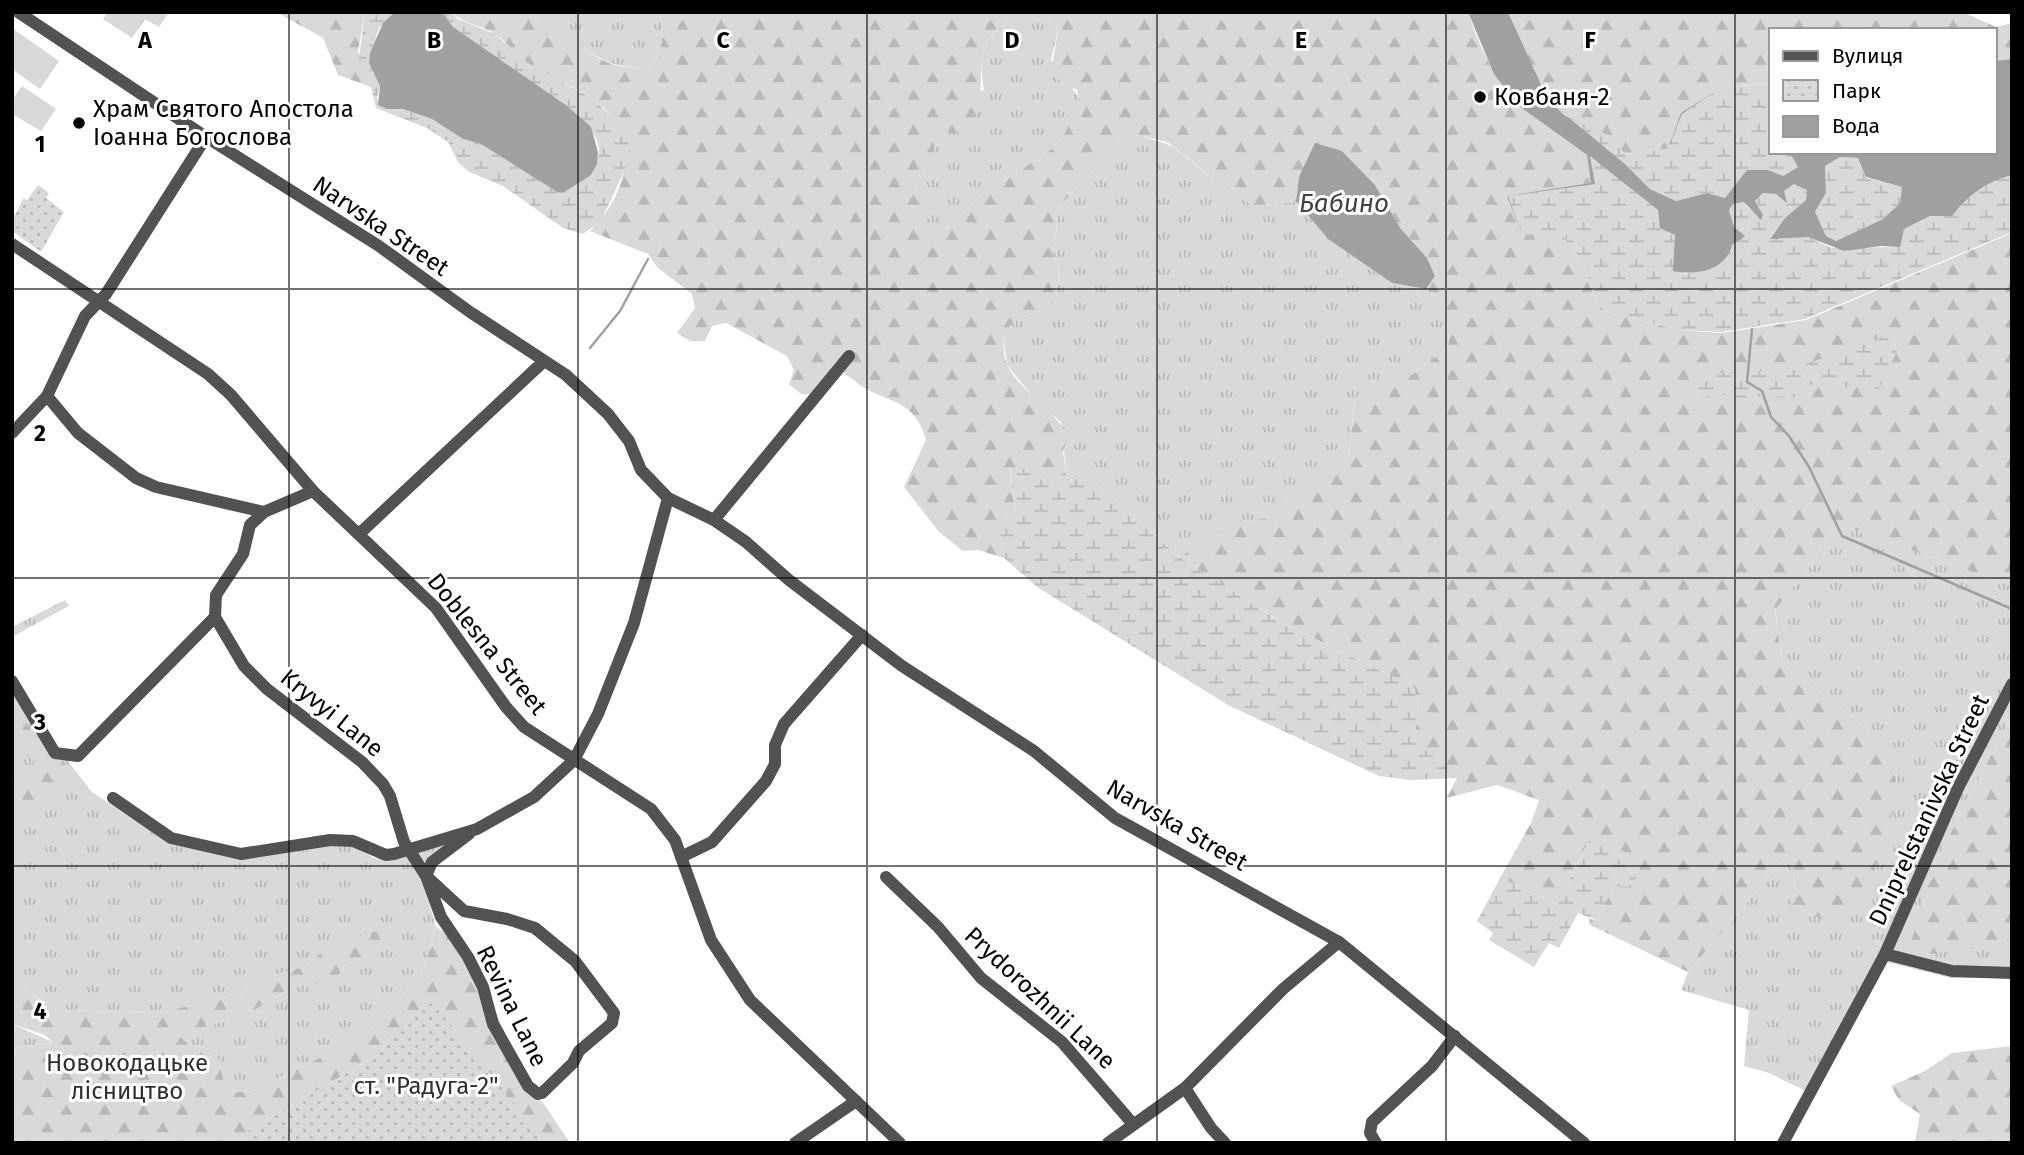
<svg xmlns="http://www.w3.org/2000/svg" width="2024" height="1155" font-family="'Fira Sans',sans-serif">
	<defs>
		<pattern id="grass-tufts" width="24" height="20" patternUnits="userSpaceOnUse" patternTransform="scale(1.75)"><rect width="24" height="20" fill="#d9d9d9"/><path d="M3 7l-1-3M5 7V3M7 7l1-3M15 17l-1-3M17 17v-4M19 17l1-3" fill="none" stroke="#b8b8b8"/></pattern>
		<pattern id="forest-firs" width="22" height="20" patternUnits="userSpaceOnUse" patternTransform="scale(1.75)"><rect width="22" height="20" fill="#d9d9d9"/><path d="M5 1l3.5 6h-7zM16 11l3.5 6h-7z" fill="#b8b8b8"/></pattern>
		<pattern id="wetland-marsh" width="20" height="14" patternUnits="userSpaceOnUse" patternTransform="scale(1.75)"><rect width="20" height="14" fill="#d9d9d9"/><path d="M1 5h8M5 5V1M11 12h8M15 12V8" fill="none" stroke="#b8b8b8"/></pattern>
		<pattern id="park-dots" width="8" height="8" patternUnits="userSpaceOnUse" patternTransform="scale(1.75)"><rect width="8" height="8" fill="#d9d9d9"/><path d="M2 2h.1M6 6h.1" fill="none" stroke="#b8b8b8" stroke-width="1.8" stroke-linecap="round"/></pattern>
	</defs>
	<rect width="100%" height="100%" fill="#fff"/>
	<g fill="url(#grass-tufts)">
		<path d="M528,12H658C666,31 663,49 651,66C597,75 571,32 528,12Z"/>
		<path d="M1031,17L1059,27L1051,60L1081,100L1065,133L1052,149L978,198L946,228L936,233L929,227V205L914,186L934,158V134L984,89C976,49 988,23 1031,17Z"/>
		<path d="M1140,135L1172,146L1228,191L1255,206L1296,201L1328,239L1392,283L1426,289L1446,306L1449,347L1405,380L1355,401L1348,456L1265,518L1239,524L1179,557L1096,483L1066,470L1061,422L1037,402L1007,365L1003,334C1017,315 1032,313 1055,308L1060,269L1053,254L1059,207L1124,137Z"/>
		<path d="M1835,523L2012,586V715L1931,871L1983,947L2012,937V977L1951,978L1886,962L1806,1091L1769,1073L1744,1066L1749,1010L1681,990L1688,972L1787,855L1795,870L1793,905L1869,730L1782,664L1775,610L1809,567Z"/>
		<path d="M65,600L69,606L12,637V627Z"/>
		<path d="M12,689L92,792L168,843L241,858L335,843L356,848L374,858L395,859L442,843L445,848L422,876L436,927L425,963L406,992L367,1034L253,1091L237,1092L224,1082L216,1050L188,1044L176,1033L227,1021L241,1012L253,1011L290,989L317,982L319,985L338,976L345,965C360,963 385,941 392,927L326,949L304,967L274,975L245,992L159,1013L61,1010L12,984Z"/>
		<path d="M12,1024L55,1043L17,1047L12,1054Z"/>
	</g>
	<g fill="url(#forest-firs)" fill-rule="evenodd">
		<path d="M108,12H169L159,27L145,19L132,38L103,19Z"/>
		<path d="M276,12H365L358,52L371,87L338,75L323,38Z"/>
		<path d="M451,12C472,12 513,7 531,14C574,30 592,76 651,66C663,49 666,31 658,12H1468C1495,93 1521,107 1587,155L1592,183L1564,237L1586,272L1599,310L1680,330L1721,333L1806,320L2012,233V586L1835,523L1809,567L1775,610L1782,664L1869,730L1896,779L1890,832L1868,884L1831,924L1793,905L1795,870L1787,855L1688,972L1590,925L1589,919L1596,920L1614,886L1590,838L1557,905L1500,878L1532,821L1539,800L1497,785L1446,798L1457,778L1414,739L1419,708L1414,687L1281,622L1179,557L1239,524L1265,518L1348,456L1355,401L1405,380L1449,347L1446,306L1426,289L1435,276L1427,258L1401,229L1375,185L1342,151L1299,177L1296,201L1255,206L1228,191L1169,143L1140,135L1124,137L1059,207L1053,254L1060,269L1055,308C1032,313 1017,315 1003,334C1004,344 1003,358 1008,367C1023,394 1054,409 1068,436L1063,452L1066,470L1051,484L1022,468L1010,470L1015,510L999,528L1004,558L978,550L963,551L939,532L904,487L926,440C917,407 900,404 872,392C861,387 850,377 840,370L816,395L801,394L789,384L794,370L787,356L726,323L712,326L705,341H690L677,333L695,308L692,294L657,267L648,254L590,231C630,192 642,134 592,98C571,84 547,76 526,62C515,54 506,41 494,33C479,25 463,23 451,12ZM1031,17L1059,27L1051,70L1065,87L1076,89L1080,100L1065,133L1052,149L978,198L946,228L936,233L929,227V205L914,186L934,158V134L943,128L953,134C1014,115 941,30 1031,17Z"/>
		<path d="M1508,12H1963L1996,27L2012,23V59L1994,61V30H1770V83L1721,88L1682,113L1668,149L1625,154C1603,124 1584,133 1562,113C1535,89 1524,45 1508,12Z"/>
		<path d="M12,700L49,758L63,761L69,768L62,780C37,783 33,811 12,821V781L35,761L33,756H12Z"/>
		<path d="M2012,715V937L1983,947L1907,957L1931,871Z"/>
		<path d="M393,927C384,941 361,963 345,965L338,976L319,985L316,983L290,989L253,1011L241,1012L227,1021L177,1034L188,1044L216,1050L224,1082L237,1092L253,1091L367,1034L406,992L425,963L436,927C469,941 516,1059 534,1095L544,1104L570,1143H542L537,1131L392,1034L379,1054L241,1135L247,1143H12V1054L17,1047L54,1043L45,1035L12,1024V984L61,1010L159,1013L245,992L274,975L304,967L326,949L346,939Z"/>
		<path d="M2012,1046V1143L1915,1142L1920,1114L1899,1100L1891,1086L1925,1071L1952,1053Z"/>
	</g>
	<g fill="url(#wetland-marsh)">
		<path d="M365,12H395L379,28L369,59L380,86L377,99L386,109H403L432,119L463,139L481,144L557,192L563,193C645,143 567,111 523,78C500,61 477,44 453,27L442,12H451L458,19L495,34L526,62L594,99L624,130L630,143L628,163L601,221L583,234L563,228L503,186L469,172L458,162L448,142L427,128L376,108L371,87L359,59Z"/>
		<path d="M1770,83V152H1789L1798,167L1783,176L1768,170L1725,198L1707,193L1676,201L1650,189L1625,164L1565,116L1613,137L1625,154L1667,149L1682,114L1721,88Z"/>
		<path d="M1590,155L1658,210L1675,234L1684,274C1704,269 1727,270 1732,245L1744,236L1734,227L1728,210L1733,204L1745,202L1748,208L1763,215L1755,201L1763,193L1776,194L1795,184L1807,190L1806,200L1785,218L1770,238L1808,237L1832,248L1899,247L1904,229L1930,216H1952C1967,196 1987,181 2012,175V232L1805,319L1721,332L1680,330L1599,310L1586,272L1564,237L1522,234L1508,196L1594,184Z"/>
		<path d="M1840,157L1858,158L1867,178L1902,187L1900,203L1883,219L1836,241L1826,236L1815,212L1826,193L1825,166Z"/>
		<path d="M1892,336L1898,349L1879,389L1806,385L1794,397L1718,395L1697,398L1681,389C1722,360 1760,378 1802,368L1807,363L1857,349L1869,339Z"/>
		<path d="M1022,468L1051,484L1066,470L1096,483L1179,557L1281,622L1414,687L1419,708L1414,739L1457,778L1411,780L1379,776L1228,705L1037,587L1004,558L999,528L1015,510L1010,469Z"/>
		<path d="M1590,838L1630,854L1636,877L1628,887L1614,886L1596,920L1578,913L1559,948L1549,943L1534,967L1489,940L1493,933L1477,921L1500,878L1557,905Z"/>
	</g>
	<g fill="url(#park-dots)">
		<path d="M38,185L49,193L46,198L64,212L41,252L12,231C12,212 20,210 23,198L27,200Z"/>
		<path d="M432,1002L537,1131L542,1143H247L241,1135L379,1054L392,1034Z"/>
	</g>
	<g fill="#d9d9d9">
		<path d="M12,28L59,61L40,89L12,69Z"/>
		<path d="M22,86L56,109L41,131L12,114V100Z"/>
	</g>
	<g fill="#a0a0a0" fill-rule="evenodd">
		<path d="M395,12H442L453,27L567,106L591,127L598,152L597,164L591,175L563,193L557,192L481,144L463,139L432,119L403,109H387L378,105L380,86L369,63L370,53L383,23Z"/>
		<path d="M1468,12H1508L1547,98L1565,116L1613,137L1625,154L1668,149L1681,113L1721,88L1770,83L1721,88L1682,114L1668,149L1625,154L1613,137L1569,118L1625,164L1650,189L1676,201L1707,193L1725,198L1747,170H1768L1783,176L1798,167L1789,152H1994V65L1997,62L1994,61L2012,59V175C1987,181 1967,196 1952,216H1930L1904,229L1900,247L1881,246L1844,251L1808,237L1770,239L1785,218L1806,200L1807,190L1794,184L1784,191L1787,203L1776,194L1763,193L1755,201L1763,215L1761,220L1744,202L1733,204L1729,210L1734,227L1745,236L1732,245C1727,270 1696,276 1673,271L1675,235L1660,228L1658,210L1590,156L1595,184L1508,196L1522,234L1507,196L1591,183L1587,155L1519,106L1494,74ZM1840,157L1858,158L1866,177L1902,187L1900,203L1883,219L1836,241L1826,236L1815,212L1826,193L1825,166Z"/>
		<path d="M1315,143L1342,151L1375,185L1401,229L1427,258L1435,276L1426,289L1392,283L1328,239L1296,201L1299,177Z"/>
	</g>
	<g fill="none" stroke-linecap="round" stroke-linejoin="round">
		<g stroke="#a0a0a0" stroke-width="2.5">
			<path d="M1752,329L1747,382L1762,391L1771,417L1789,436L1809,467L1842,536L2012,609"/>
			<path d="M590,348L620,311L648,259"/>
		</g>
		<g stroke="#525252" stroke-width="12">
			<path d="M18,12L206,137L379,246L470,312L566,375L608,414L629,441L641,470L668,498L714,520L746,542L789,580L902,666L1034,751L1115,818L1339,942L1584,1143"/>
			<path d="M12,244L208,374L231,395L313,491L436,608L506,707L524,727L651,809L675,840L711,940L750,1000L900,1143"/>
			<path d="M47,396L78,433L136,478L156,487L264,512L313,491"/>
			<path d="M12,433L47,396L85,316L106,294L206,137"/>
			<path d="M264,512L250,525L243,554L216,595L215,617L244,666L267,689L362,762L383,784L390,796L404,842L426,876L441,917L468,957L483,987L493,1024L528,1086L538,1094L542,1093L573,1063L579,1051L612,1023L614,1013L575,961L535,928L507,919L464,911L426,876L432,862L469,834"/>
			<path d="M714,520L849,356"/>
			<path d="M359,534L543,362"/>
			<path d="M12,681L55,753L78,756L215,617"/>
			<path d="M113,798L171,838L241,854L330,840L353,841L386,855L394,854L477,829L534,797L574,760L598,714L634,623L668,498"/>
			<path d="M681,857L712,842L766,781L775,764V745L784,724L862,635"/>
			<path d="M886,877L938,927L981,978L1062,1042L1133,1124"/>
			<path d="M1885,954L1952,971L2012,973"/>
			<path d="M1185,1088L1211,1128L1225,1143"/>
			<path d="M795,1143L856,1101"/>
			<path d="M1108,1143L1185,1088L1283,989L1339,942"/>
			<path d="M1376,1143L1370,1133L1372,1122L1432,1066L1455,1036"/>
			<path d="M1783,1143L1885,954L1958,788L2012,684"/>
		</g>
	</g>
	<path fill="none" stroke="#000" stroke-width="2" stroke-opacity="0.55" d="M289,12V1143M578,12V1143M867,12V1143M1157,12V1143M1446,12V1143M1735,12V1143M12,289H2012M12,578H2012M12,866H2012"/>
	<g fill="#000" stroke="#fff" stroke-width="2.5">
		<circle cx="1480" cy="97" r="7"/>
		<circle cx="79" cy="123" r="7"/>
	</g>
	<g text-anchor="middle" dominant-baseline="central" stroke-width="6" stroke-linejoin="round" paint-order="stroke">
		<g font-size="24" fill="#000" stroke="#fff" text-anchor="start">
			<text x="1494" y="97">Ковбаня-2</text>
			<text x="93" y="109">Храм Святого Апостола<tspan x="93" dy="28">Іоанна Богослова</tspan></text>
		</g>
		<g font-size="24" fill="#000" stroke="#fff">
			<text transform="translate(381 226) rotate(34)">Narvska Street</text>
			<text transform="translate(487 644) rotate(51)">Doblesna Street</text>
			<text transform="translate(332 713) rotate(39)">Kryvyi Lane</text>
			<text transform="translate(1929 810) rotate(-65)">Dniprelstanivska Street</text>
			<text transform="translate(1177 825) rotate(30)">Narvska Street</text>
			<text transform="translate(1040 998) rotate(43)">Prydorozhnii Lane</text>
			<text transform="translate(512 1006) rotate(64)">Revina Lane</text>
		</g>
		<g font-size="24" fill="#303030" stroke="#fff">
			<text x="127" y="1063">Новокодацьке<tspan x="127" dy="28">лісництво</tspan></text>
			<text x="426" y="1086">ст. "Радуга-2"</text>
		</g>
		<g font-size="26" font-style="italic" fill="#414141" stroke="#fff">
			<text x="1344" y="203">Бабино</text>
		</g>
	</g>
	<g font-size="23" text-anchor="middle" font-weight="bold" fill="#000" stroke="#fff" stroke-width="6" stroke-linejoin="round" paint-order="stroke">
		<text x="145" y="48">A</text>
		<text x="434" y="48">B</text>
		<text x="723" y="48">C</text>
		<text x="1012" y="48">D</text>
		<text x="1301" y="48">E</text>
		<text x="1590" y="48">F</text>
		<text x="40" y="152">1</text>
		<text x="40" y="441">2</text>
		<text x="40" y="730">3</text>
		<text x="40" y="1019">4</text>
	</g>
	<rect width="2024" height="1155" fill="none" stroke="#000000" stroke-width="28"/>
	<rect x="1769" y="28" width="228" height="126" fill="#ffffff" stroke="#999999" stroke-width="2"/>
	<rect x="1783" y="51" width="35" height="10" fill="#525252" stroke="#999999" stroke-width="2"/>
	<text x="1832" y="63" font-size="21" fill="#000000">Вулиця</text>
	<rect x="1783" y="80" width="35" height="21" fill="url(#park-dots)" stroke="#999999" stroke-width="2"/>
	<text x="1832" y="98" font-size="21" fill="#000000">Парк</text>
	<rect x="1783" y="116" width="35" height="21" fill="#a0a0a0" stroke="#999999" stroke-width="2"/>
	<text x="1832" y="133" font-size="21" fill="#000000">Вода</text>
</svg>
